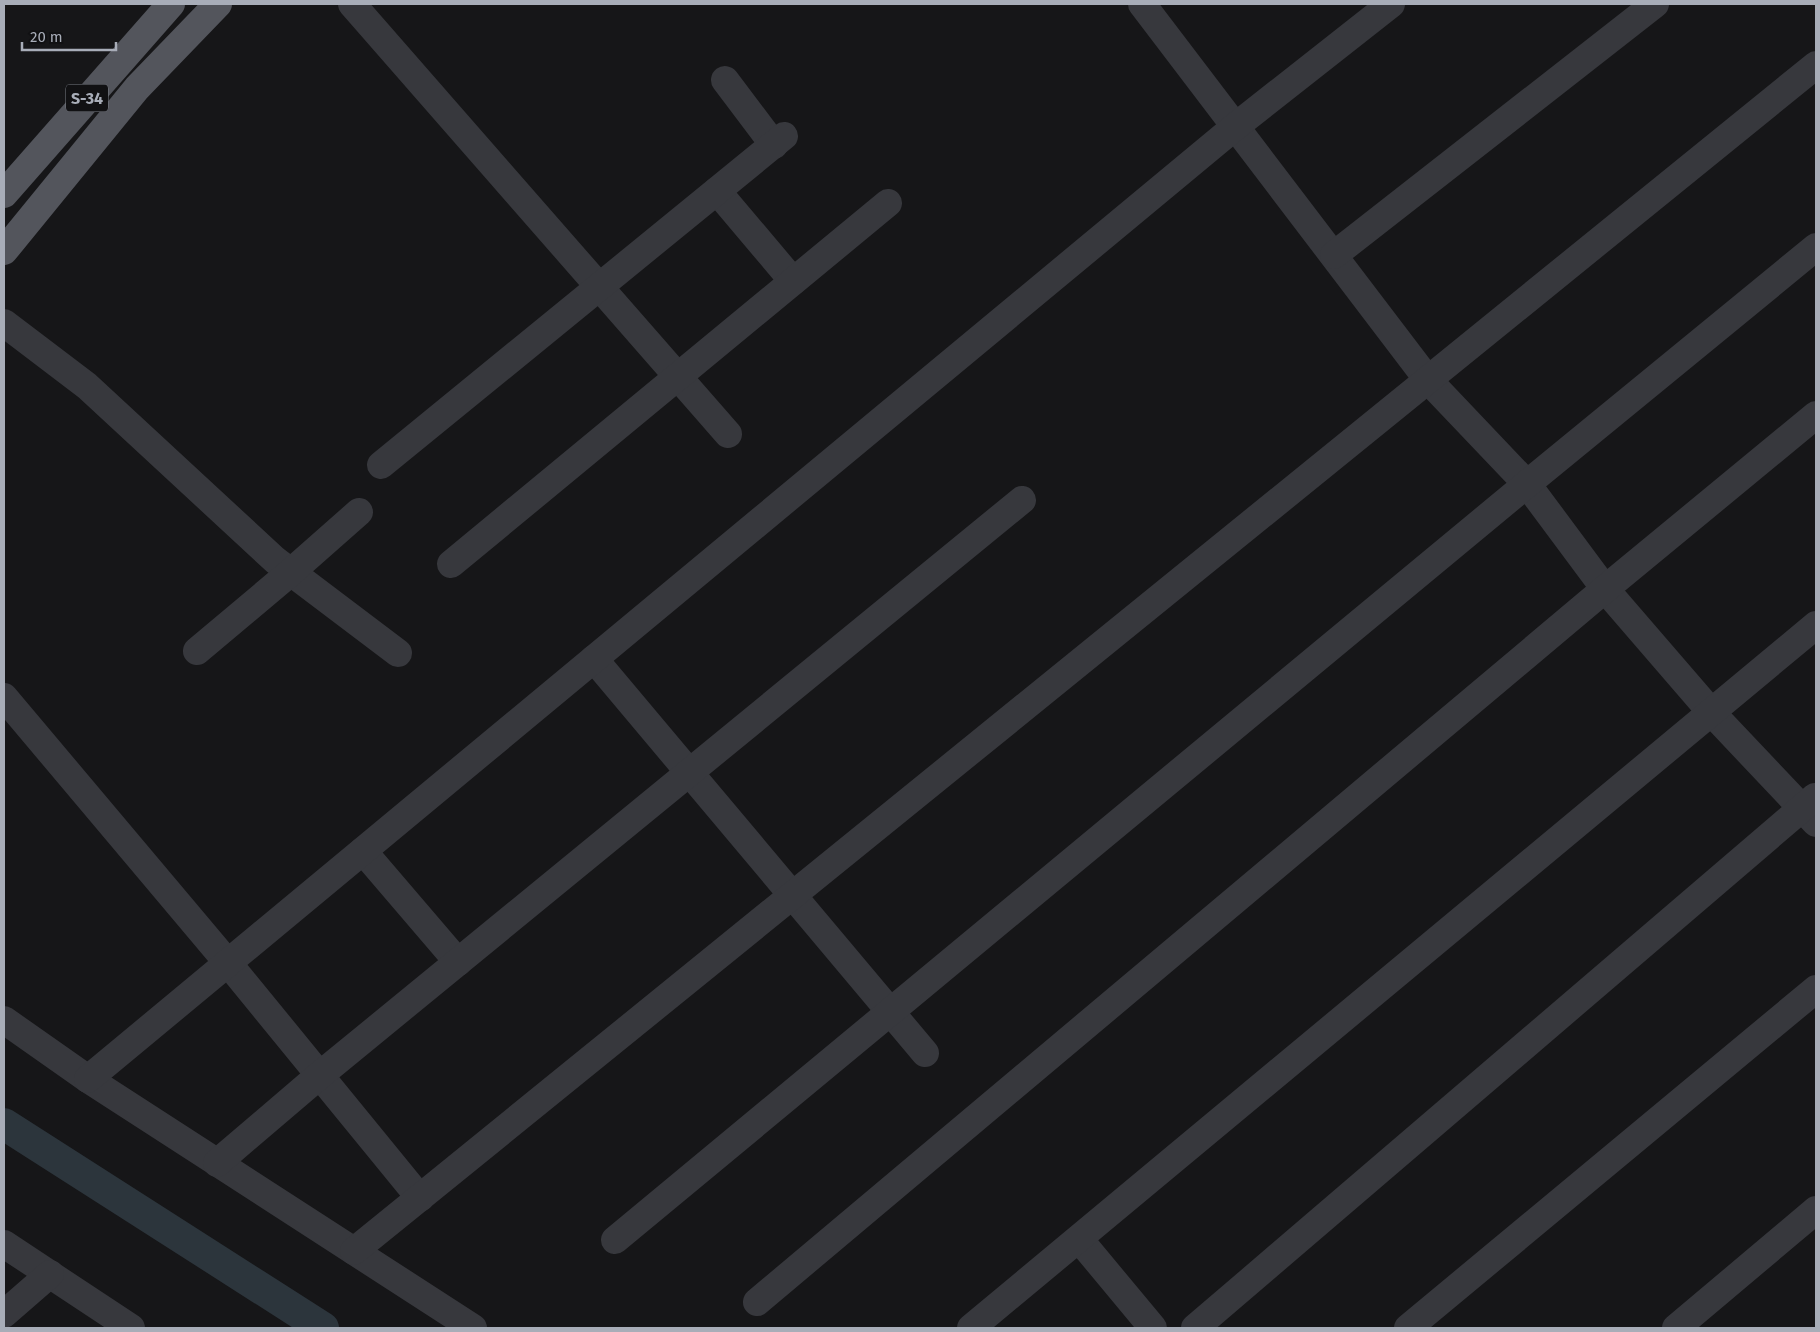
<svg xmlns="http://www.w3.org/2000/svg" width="1820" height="1332" font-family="'Fira Sans',sans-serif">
	<rect width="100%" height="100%" fill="#161618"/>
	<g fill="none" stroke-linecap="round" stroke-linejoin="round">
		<path stroke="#2c353c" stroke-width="32" d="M4,1124L323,1328"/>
		<g stroke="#37383d" stroke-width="28">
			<path d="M352,4L728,434"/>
			<path d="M1142,4L1428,380L1527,484L1605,589L1712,713L1816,823"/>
			<path d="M725,80L774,145"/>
			<path d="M717,191L793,281"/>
			<path d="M1334,255L1655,4"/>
			<path d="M4,323L87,386L275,560L398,653"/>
			<path d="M381,465L784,136"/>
			<path d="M451,564L888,203"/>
			<path d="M197,651L291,572L359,512"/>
			<path d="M594,659L925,1053"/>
			<path d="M4,697L228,963L420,1198"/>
			<path d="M363,851L458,962"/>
			<path d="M4,1020L88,1079L473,1328"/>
			<path d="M88,1079L1236,126L1391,4"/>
			<path d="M217,1163L320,1075L1022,500"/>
			<path d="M1079,1239L1153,1328"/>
			<path d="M615,1240L1527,484L1816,247"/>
			<path d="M4,1244L131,1328"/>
			<path d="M354,1251L1816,65"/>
			<path d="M757,1302L1605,589L1816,415"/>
			<path d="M4,1314L50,1274"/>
			<path d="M971,1328L1816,625"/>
			<path d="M1195,1328L1815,797"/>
			<path d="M1408,1328L1816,989"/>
			<path d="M1676,1328L1816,1210"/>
		</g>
		<g stroke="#53555c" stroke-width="28">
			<path d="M4,194L171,4"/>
			<path d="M4,251L137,88L218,4"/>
		</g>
	</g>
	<g text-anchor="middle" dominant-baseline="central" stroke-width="4" stroke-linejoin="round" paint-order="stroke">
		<rect fill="#111113" stroke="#7b7e86" stroke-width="1" x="66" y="84.5" width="42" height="27" rx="4"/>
		<g font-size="16" font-weight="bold" fill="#a8adb8">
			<text x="87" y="98">S-34</text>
		</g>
	</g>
	<rect width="1820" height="1332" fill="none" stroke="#a8adb8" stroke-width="10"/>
	<path d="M22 42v8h94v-8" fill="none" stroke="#a8adb8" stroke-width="2.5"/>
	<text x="30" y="42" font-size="15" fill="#a8adb8" stroke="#111113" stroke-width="4" paint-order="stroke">20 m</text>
</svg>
